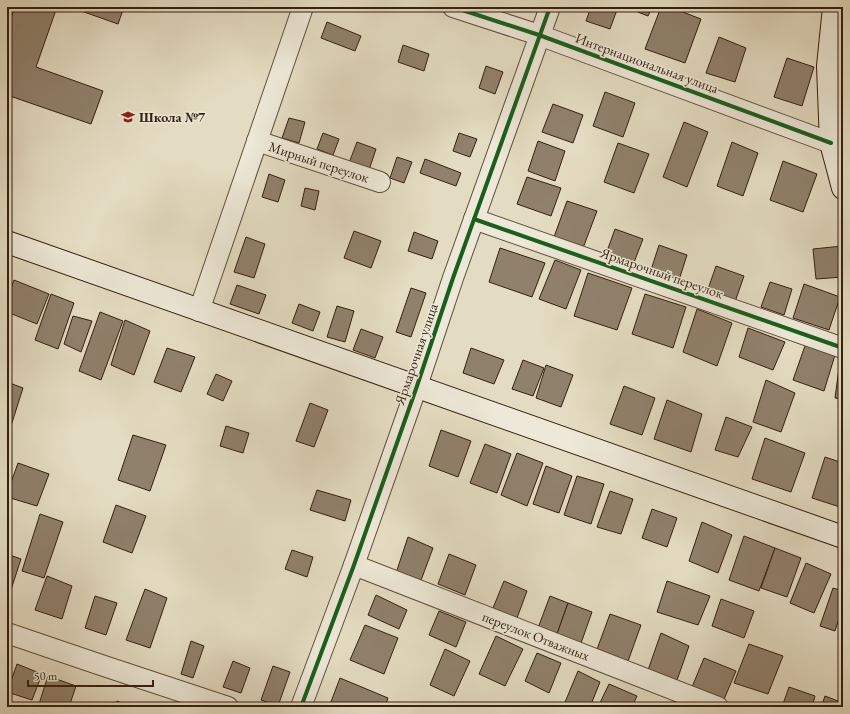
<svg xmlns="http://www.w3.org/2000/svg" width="850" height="714" font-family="'EB Garamond',serif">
	<rect width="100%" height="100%" fill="#e4dcc2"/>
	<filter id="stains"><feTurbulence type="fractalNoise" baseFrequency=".005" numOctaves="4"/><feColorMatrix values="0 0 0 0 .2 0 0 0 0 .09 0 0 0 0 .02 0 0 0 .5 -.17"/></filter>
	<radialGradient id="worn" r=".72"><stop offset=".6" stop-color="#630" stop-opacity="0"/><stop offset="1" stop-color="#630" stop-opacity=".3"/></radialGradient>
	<g fill="#90816c" stroke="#341f0e">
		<path d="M15,7H57L36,67L103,91L91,124L7,95V29Z"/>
		<path d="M70,7H124L118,24Z"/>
		<path d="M591,7H618L610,29L586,21Z"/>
		<path d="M625,7H652L648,16Z"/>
		<path d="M661,7H670L701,19L685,63L645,49Z"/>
		<path d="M327,22L361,36L355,51L321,38Z"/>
		<path d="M719,37L746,48L735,82L706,73Z"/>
		<path d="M403,45L429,54L424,71L398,62Z"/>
		<path d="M787,58L814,67L802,106L774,97Z"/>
		<path d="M486,66L503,72L495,94L479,88Z"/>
		<path d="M605,92L635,103L623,137L593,126Z"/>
		<path d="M553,104L583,115L573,143L542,132Z"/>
		<path d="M289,118L305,122L299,143L282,138Z"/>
		<path d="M684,122L708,132L687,187L663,177Z"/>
		<path d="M323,133L339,139L333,155L317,149Z"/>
		<path d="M459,133L477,139L470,157L453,151Z"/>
		<path d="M538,141L565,151L555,181L528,171Z"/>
		<path d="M357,142L376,149L369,170L349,163Z"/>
		<path d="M732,142L758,153L743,196L717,186Z"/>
		<path d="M618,143L649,154L634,193L604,182Z"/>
		<path d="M397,157L412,162L404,183L390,178Z"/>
		<path d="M425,159L461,173L456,186L420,173Z"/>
		<path d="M783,161L817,174L803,212L770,200Z"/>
		<path d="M269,174L285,180L278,202L262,197Z"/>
		<path d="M527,177L561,188L551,216L517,204Z"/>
		<path d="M305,188L319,191L315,210L301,206Z"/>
		<path d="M567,201L597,211L583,248L554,237Z"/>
		<path d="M615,229L643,239L633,265L606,254Z"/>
		<path d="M354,231L381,241L371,268L344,258Z"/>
		<path d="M414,232L438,241L432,259L408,251Z"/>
		<path d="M246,237L265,244L254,278L234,272Z"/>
		<path d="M659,245L687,255L679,280L651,270Z"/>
		<path d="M842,246L843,258V277L816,279L813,249Z"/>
		<path d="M500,248L545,263L532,297L489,282Z"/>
		<path d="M555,260L581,270L566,309L539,299Z"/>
		<path d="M716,266L744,276L735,302L707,292Z"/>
		<path d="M588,273L632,288L617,330L574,316Z"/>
		<path d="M14,280L49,294L37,324L7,312V300Z"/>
		<path d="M770,282L792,289L784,315L761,307Z"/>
		<path d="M804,284L840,297L829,330L793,318Z"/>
		<path d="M237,285L266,295L259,314L230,304Z"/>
		<path d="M411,288L426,293L411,337L396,332Z"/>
		<path d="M51,294L74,303L58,349L35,340Z"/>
		<path d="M645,294L686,307L673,348L632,334Z"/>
		<path d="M299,304L320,312L313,331L292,323Z"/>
		<path d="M337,306L354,311L345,342L327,337Z"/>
		<path d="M697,309L732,323L717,366L683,352Z"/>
		<path d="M100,312L123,321L101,380L79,371Z"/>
		<path d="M73,316L92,321L81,352L64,344Z"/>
		<path d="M125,320L150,331L134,375L111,365Z"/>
		<path d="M748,328L785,342L773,370L739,357Z"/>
		<path d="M361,329L383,337L375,358L353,350Z"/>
		<path d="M806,343L835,355L824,391L793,380Z"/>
		<path d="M167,348L195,357L181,392L154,382Z"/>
		<path d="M471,348L504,360L494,384L463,373Z"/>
		<path d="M523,360L544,368L533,396L512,389Z"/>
		<path d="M546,365L573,375L561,407L536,398Z"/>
		<path d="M839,368H843V399L835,398Z"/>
		<path d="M216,374L232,381L223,401L207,394Z"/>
		<path d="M766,380L795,393L781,432L753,422Z"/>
		<path d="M7,382L23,388L10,429L7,428Z"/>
		<path d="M624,386L655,398L642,435L610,424Z"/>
		<path d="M667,400L702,414L691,452L654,439Z"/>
		<path d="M310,403L328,410L314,447L296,441Z"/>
		<path d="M726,417L752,427L738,457L715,450Z"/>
		<path d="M226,426L249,433L243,453L220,446Z"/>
		<path d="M441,430L471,441L458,477L429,466Z"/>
		<path d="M133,435L166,445L150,491L118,480Z"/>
		<path d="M765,438L805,453L791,492L752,479Z"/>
		<path d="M485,444L511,454L497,493L470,483Z"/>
		<path d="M517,453L543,463L527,506L501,495Z"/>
		<path d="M825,457L843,463V508L812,498Z"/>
		<path d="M18,463L49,474L37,506L7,497V494Z"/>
		<path d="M546,466L572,476L559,513L533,504Z"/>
		<path d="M577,476L604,484L591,524L564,515Z"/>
		<path d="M317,490L351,500L345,521L310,510Z"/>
		<path d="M610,491L633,499L621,534L597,527Z"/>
		<path d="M116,505L146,516L132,553L103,542Z"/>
		<path d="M652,509L677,518L667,547L642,538Z"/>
		<path d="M40,514L63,522L44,578L22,571Z"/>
		<path d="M702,522L732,535L718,573L689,561Z"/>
		<path d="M744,536L775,548L759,591L729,580Z"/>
		<path d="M408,537L433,548L420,583L396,573Z"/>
		<path d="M775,548L801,558L787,597L761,588Z"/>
		<path d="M292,550L313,557L307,577L285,569Z"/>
		<path d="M7,554L21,559L7,602Z"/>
		<path d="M449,554L476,565L465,595L438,584Z"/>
		<path d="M806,563L831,574L814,613L790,603Z"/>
		<path d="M47,576L72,586L62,619L35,610Z"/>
		<path d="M504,581L527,591L517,618L493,608Z"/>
		<path d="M667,581L710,596L698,625L657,612Z"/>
		<path d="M833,588L843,591V606L835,631L820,626Z"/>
		<path d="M145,589L167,598L150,648L126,640Z"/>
		<path d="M376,595L407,610L399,629L368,615Z"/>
		<path d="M95,596L117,603L106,635L85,628Z"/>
		<path d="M550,596L568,603L557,634L538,628Z"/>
		<path d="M721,599L754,611L744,638L712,626Z"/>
		<path d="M568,603L592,612L580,646L557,634Z"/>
		<path d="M439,611L466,622L456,647L429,635Z"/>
		<path d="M610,614L641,625L627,664L596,652Z"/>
		<path d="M365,625L398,638L384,674L350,660Z"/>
		<path d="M661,633L689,646L676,683L647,673Z"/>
		<path d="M496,636L523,649L505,686L479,674Z"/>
		<path d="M191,641L204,646L193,678L181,674Z"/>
		<path d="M749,644L783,656L768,694L734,683Z"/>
		<path d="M445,649L470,661L454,696L430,685Z"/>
		<path d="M537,653L561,663L549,693L525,681Z"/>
		<path d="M704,658L736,671L722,704L690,692Z"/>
		<path d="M233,661L250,668L241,693L223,687Z"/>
		<path d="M17,664L42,674L32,700L7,692Z"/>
		<path d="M273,666L290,672L278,706L261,700Z"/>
		<path d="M578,671L600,682L590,707H563Z"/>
		<path d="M48,676L76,686L69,707H38Z"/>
		<path d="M340,678L388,698L385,707H329Z"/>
		<path d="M609,684L637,696L632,707H598Z"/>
		<path d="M789,687L815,696L812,707H782Z"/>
		<path d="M825,696L843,703V707H821Z"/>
		<path d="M117,701L131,707H115Z"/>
	</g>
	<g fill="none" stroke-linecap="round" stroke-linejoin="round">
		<g stroke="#604e3b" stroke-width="22">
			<g id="street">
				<path d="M453,7L539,35L831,143"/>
				<path d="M257,141L380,182"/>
				<path d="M474,219L843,348"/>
				<path d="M199,311L303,7"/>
				<path d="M354,565L718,707"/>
				<path d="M7,633L104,666L228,707"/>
				<path d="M301,707L354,565L417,386L453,278L550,7"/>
			</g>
		</g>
		<g stroke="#341f0e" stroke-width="24">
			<g id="secondary">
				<path d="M834,7L828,66L831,143L843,188"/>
				<path d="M7,242L843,537"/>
			</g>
		</g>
		<use href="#street" stroke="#ede8d7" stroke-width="20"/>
		<use href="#secondary" stroke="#ede8d7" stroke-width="22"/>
		<g stroke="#ede8d7" stroke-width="6">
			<g id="cycleway">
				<path d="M453,7L539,35L831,143"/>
				<path d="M474,219L843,348"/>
				<path d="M301,707L354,565L417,386L453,278L550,7"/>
			</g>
		</g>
		<use href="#cycleway" stroke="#1b5e20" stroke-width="4"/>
	</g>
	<defs>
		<g id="school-bare" transform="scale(1.08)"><path d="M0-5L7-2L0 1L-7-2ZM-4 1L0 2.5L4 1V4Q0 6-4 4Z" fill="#8f2418" stroke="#ede8d7" stroke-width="2.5" paint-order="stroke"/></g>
	</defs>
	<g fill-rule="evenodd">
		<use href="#school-bare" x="128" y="117"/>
	</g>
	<g text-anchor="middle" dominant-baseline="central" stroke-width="3" stroke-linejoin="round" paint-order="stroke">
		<g font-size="14" fill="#341f0e" stroke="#ede8d7">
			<text transform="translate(647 63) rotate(20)">Интернациональная улица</text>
			<text transform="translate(319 162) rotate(18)">Мирный переулок</text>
			<text transform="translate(662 273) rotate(19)">Ярмарочный переулок</text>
			<text transform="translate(416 354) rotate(-71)">Ярмарочная улица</text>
			<text transform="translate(536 636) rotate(21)">переулок Отважных</text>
		</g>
		<g font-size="14" font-weight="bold" fill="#341f0e" stroke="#ede8d7" text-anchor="start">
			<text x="139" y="117">Школа №7</text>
		</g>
	</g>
	<rect width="850" height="714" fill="none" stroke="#e4dcc2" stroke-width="24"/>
	<rect x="8" y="8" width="834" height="698" fill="none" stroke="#341f0e" stroke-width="2"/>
	<rect x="12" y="12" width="826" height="690" fill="none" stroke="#341f0e"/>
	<path d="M28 680v6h125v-6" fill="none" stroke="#341f0e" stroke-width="2"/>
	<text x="34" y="680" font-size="12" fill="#341f0e" stroke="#ede8d7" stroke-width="3" paint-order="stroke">50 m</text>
	<rect width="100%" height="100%" filter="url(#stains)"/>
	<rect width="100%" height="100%" fill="url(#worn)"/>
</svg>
